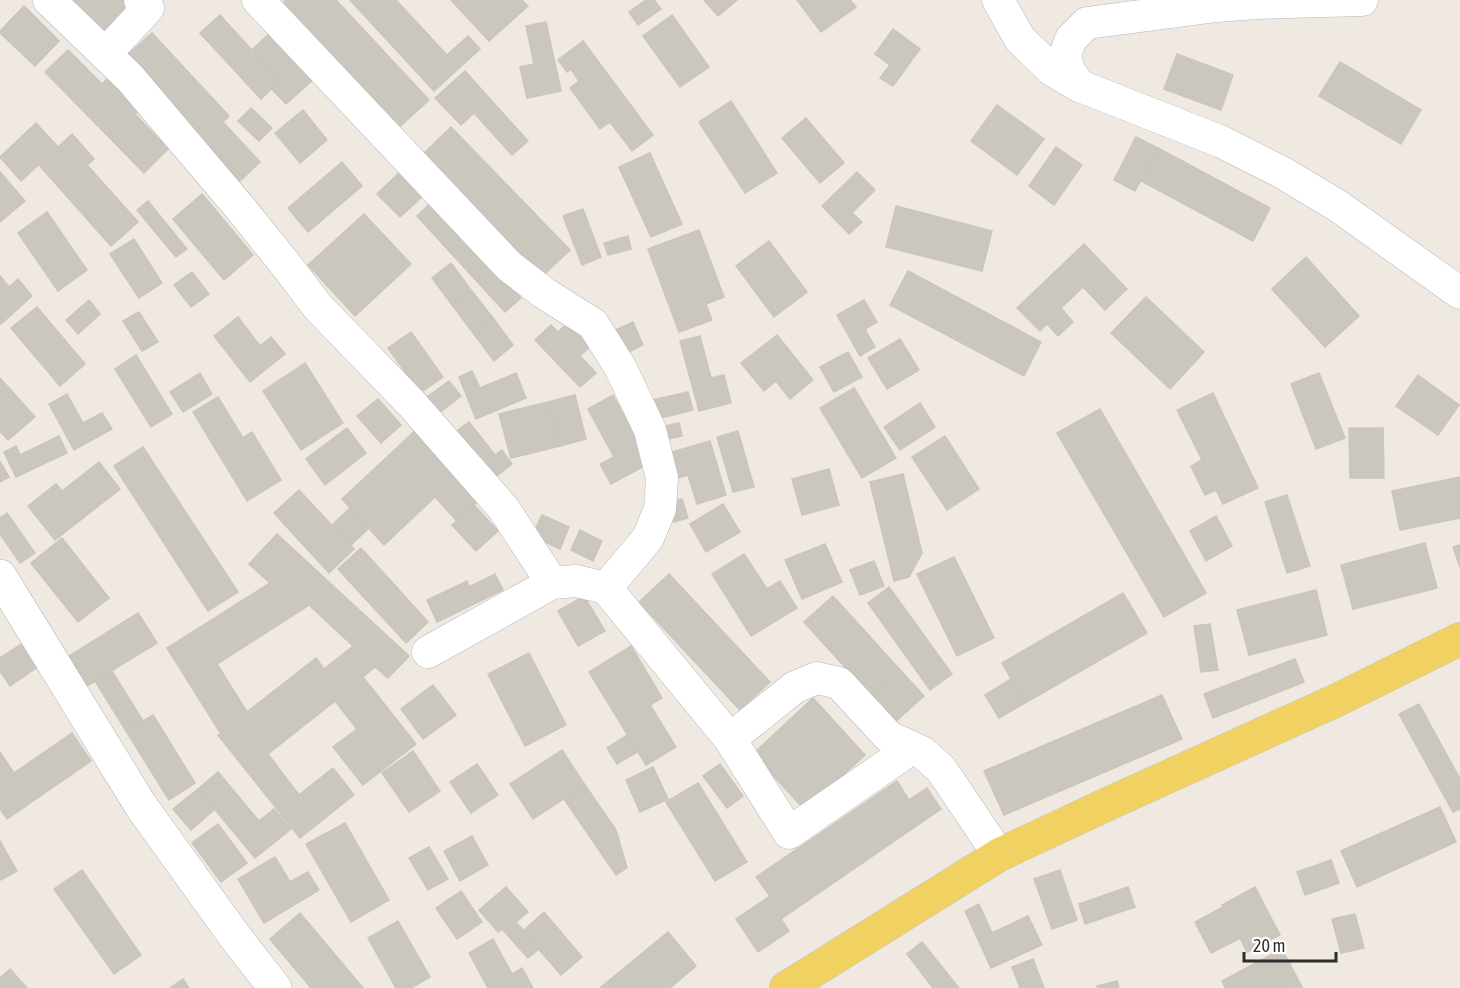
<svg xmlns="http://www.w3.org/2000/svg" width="1460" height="988" font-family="'Asap Condensed',sans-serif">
	<rect width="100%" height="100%" fill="#efe9e1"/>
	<g fill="#cbc7bf" stroke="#cbc5ba" stroke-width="1.5" fill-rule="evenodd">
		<path d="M63,0H125L132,7L98,38Z"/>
		<path d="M286,0H336L429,100L395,131L279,6Z"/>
		<path d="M350,0H396L447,55L468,36L480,49L434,91Z"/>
		<path d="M451,0H522L528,6L489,41Z"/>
		<path d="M646,0H654L661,9L638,25L629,12Z"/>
		<path d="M704,0H737L718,16Z"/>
		<path d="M797,0H850L856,7L821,32Z"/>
		<path d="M24,6L59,41L35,66L0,33V31Z"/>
		<path d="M220,15L280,81L261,99L200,33Z"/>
		<path d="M672,15L709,67L680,87L643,36Z"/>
		<path d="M546,22L561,91L527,98L520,67L534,64L526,26Z"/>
		<path d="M893,29L920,49L893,86L880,78L890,65L875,54Z"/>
		<path d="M272,31L315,78L286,104L272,89L280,81L252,50Z"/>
		<path d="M152,33L229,116L223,122L260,162L240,181L125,57Z"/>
		<path d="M583,41L653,135L632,151L610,122L600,129L570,88L579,81L571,69L567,72L558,60Z"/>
		<path d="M68,50L102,84L112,74L143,106L135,114L168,149L144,173L45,72Z"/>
		<path d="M1177,54L1233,75L1221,110L1164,89Z"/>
		<path d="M1340,62L1421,110L1401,144L1319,96Z"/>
		<path d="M465,71L528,141L512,155L474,113L461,125L435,98Z"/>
		<path d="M731,101L777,173L745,193L699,122Z"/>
		<path d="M997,105L1044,139L1017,175L971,141Z"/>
		<path d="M251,108L272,128L259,141L238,121Z"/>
		<path d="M303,110L327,140L300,163L275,133Z"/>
		<path d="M806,118L844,163L820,183L782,138Z"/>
		<path d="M36,123L58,147L21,181L0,157Z"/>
		<path d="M451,127L570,250L536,282L418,159Z"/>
		<path d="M72,134L94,159L87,165L138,222L111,246L39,165Z"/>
		<path d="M1136,137L1158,148L1135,191L1114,180Z"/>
		<path d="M1056,147L1082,165L1054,205L1029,186Z"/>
		<path d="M1158,148L1270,208L1253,241L1141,181Z"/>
		<path d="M650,153L682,224L651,237L619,167Z"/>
		<path d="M342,162L362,186L308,232L288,208Z"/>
		<path d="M401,171L424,195L400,217L377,194Z"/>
		<path d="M0,172L25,201L0,222Z"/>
		<path d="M857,172L875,190L852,213L862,222L849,234L822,206Z"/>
		<path d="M202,194L253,255L224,280L173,219Z"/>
		<path d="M148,201L187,249L176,257L137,210Z"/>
		<path d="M433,201L521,298L505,312L417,216Z"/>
		<path d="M896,206L992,231L982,271L886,247Z"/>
		<path d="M583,209L601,257L582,265L563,216Z"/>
		<path d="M47,212L87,270L58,291L18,233Z"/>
		<path d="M364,214L411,264L355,316L308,265Z"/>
		<path d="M699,230L724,297L706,304L712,320L679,332L648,249Z"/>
		<path d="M628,236L631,249L608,255L604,243Z"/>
		<path d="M134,239L162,283L139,298L110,254Z"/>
		<path d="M769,241L807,292L774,317L736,266Z"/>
		<path d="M1084,244L1127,289L1105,310L1083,287L1061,308L1073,322L1058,336L1047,324L1040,331L1017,308Z"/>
		<path d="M1306,257L1359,316L1325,347L1272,289Z"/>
		<path d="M451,263L471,290L452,305L432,278Z"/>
		<path d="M908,271L1041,342L1024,376L890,305Z"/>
		<path d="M192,272L209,294L191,307L174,285Z"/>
		<path d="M0,276L9,287L18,279L32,296L1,324L0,323Z"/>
		<path d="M471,290L493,318L473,333L452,305Z"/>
		<path d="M1146,297L1204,352L1170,389L1111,333Z"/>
		<path d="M89,300L100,314L78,334L66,320Z"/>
		<path d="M864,300L877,322L865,329L875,347L860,356L837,315Z"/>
		<path d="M37,307L85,364L60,386L11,328Z"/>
		<path d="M139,312L158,342L142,351L123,321Z"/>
		<path d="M238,317L260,346L271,337L285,354L250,382L214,336Z"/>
		<path d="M493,318L513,345L494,361L473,333Z"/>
		<path d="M573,318L595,342L580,356L596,373L580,387L535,340L551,325L558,332Z"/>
		<path d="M633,322L643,345L624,354L613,331Z"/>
		<path d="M411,332L443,377L420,393L388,348Z"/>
		<path d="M777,335L813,380L790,399L776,381L764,391L741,363Z"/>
		<path d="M700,336L711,378L724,375L731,403L699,411L680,341Z"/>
		<path d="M900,339L919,370L887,389L868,358Z"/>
		<path d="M848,352L862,377L834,392L820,367Z"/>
		<path d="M136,355L172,414L151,427L115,369Z"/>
		<path d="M305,363L343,423L301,450L263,391Z"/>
		<path d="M472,371L480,388L516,373L526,398L476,419L459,377Z"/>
		<path d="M200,373L212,394L183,412L170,392Z"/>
		<path d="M1319,373L1345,438L1316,449L1291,384Z"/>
		<path d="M1418,375L1459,405L1438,435L1396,406Z"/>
		<path d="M0,378L35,417L8,440L0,431Z"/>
		<path d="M449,381L461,396L435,416L423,400Z"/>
		<path d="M854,388L896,458L862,478L820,408Z"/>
		<path d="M688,392L693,410L653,420L648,401Z"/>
		<path d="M1213,393L1258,488L1223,504L1216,490L1205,495L1191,466L1202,460L1177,410Z"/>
		<path d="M67,394L83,423L102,413L112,429L74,450L49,404Z"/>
		<path d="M575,395L586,439L560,446L548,402Z"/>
		<path d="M613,395L650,463L611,484L600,464L614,457L588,409Z"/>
		<path d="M218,397L243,438L252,432L281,480L247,501L193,412Z"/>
		<path d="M378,399L401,425L381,443L357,416Z"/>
		<path d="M548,402L560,446L511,458L499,414Z"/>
		<path d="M920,403L935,427L900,450L884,427Z"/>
		<path d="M1100,409L1206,593L1164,617L1057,433Z"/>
		<path d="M469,422L495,455L502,450L512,464L493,479L457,431Z"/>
		<path d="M679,423L682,436L663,440L661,427Z"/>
		<path d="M347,428L366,453L325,485L306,459Z"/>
		<path d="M418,428L483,497L457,521L435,497L384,545L342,499Z"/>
		<path d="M1349,428H1383L1384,478H1350Z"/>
		<path d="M738,431L754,487L733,492L717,437Z"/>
		<path d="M59,436L67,453L16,477L4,452L16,446L20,455Z"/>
		<path d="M945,436L979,489L947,510L912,457Z"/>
		<path d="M710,441L726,495L697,504L688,475L670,480L662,455Z"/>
		<path d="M143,447L238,592L208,611L114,466Z"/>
		<path d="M0,461L9,477L0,482Z"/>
		<path d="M99,462L120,489L55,540L28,506L56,484L62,491Z"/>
		<path d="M829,469L839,505L802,515L792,479Z"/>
		<path d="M903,474L922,553L909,577L894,581L870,482Z"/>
		<path d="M1460,477V518L1400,530L1392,491Z"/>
		<path d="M299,490L354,549L329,573L274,513Z"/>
		<path d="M1287,495L1310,566L1287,573L1265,502Z"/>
		<path d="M682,499L688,518L674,522L669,503Z"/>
		<path d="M723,504L740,532L706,552L690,524Z"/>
		<path d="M474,505L498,531L476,551L452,525Z"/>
		<path d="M350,508L369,528L351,545L332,525Z"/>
		<path d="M7,513L35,553L20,563L0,534V518Z"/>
		<path d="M542,515L569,527L560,549L532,536Z"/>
		<path d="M1216,516L1232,546L1206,561L1190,531Z"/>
		<path d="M580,530L602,541L593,561L571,550Z"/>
		<path d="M277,534L409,656L388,678L375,667L363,677L416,744L363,785L333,747L357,729L335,701L268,754L299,795L333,768L354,795L300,838L218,735L221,734L167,648L270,583L249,564ZM309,605L353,646L324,669L316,658L247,712L217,664Z"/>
		<path d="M62,538L109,598L78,622L31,563Z"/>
		<path d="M1425,543L1437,588L1353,609L1341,565Z"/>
		<path d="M825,544L842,582L802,599L785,560Z"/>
		<path d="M1460,545V567L1453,547Z"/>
		<path d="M361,548L428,622L406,643L338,569Z"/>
		<path d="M744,554L767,589L780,581L797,608L751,636L712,574Z"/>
		<path d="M954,557L994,638L957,656L917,574Z"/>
		<path d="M874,561L884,586L860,595L850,570Z"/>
		<path d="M495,574L503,590L437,622L427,600L467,581L469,587Z"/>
		<path d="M669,574L770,682L740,710L639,602Z"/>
		<path d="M889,587L952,674L930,690L868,603Z"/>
		<path d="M1316,590L1327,635L1249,655L1237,610Z"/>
		<path d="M1123,593L1147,633L1025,703L1002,663Z"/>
		<path d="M584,596L605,631L578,646L558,611Z"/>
		<path d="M833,596L901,671L872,697L804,622Z"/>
		<path d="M138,613L157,643L87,686L69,656Z"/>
		<path d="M1210,624L1218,670L1201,672L1194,626Z"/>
		<path d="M23,643L39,666L10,686L0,671V658Z"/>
		<path d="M631,646L662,698L650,705L676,747L646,765L589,672Z"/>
		<path d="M529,653L566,725L525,746L488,674Z"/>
		<path d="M1295,659L1304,682L1213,718L1204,694Z"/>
		<path d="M112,671L143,721L126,731L95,681Z"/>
		<path d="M901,671L924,696L895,722L872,697Z"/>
		<path d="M1011,679L1025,703L999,718L985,695Z"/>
		<path d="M433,685L456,715L423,739L401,709Z"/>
		<path d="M1162,695L1182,739L1004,815L984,771Z"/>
		<path d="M813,698L865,755L805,810L753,754Z"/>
		<path d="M1419,704L1460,779V809L1453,812L1399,714Z"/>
		<path d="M153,715L195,783L169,800L126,731Z"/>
		<path d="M72,733L91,761L7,819L0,809V752L14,773Z"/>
		<path d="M627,735L637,752L617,764L607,748Z"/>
		<path d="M562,750L585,785L533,819L510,784Z"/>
		<path d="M413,751L440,791L409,812L382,773Z"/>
		<path d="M477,764L498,795L471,813L450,782Z"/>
		<path d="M720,764L743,796L727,808L703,776Z"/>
		<path d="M653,767L668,799L640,812L626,780Z"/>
		<path d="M218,772L259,821L274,809L291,829L255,858L198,789Z"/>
		<path d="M897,781L909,800L927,788L941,809L781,919L789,931L758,952L736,919L770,896L756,877Z"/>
		<path d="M698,783L747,862L715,881L666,802Z"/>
		<path d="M585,785L616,830L627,868L616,875L564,799Z"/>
		<path d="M198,789L215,809L191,830L173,809Z"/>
		<path d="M1440,807L1456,842L1357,887L1341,851Z"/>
		<path d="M345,823L389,900L351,922L306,844Z"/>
		<path d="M218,824L247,863L221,882L192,843Z"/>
		<path d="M472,836L488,865L460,881L444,851Z"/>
		<path d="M0,841L17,871L1,880L0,878Z"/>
		<path d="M429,847L448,879L428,890L409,858Z"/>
		<path d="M275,857L290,882L308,872L319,890L264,923L238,879Z"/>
		<path d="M1331,860L1339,883L1305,895L1297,872Z"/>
		<path d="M82,870L141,955L114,974L54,889Z"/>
		<path d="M1060,870L1077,920L1052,929L1034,879Z"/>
		<path d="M506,887L528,912L516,922L539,949L528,958L502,929L498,932L479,910Z"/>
		<path d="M1128,887L1135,907L1085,924L1079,904Z"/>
		<path d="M1255,887L1280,935L1247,952L1240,938L1211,953L1195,922L1223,907L1222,905Z"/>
		<path d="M461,891L482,922L457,939L436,908Z"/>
		<path d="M979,904L992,933L1028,916L1042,945L991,968L965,911Z"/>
		<path d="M544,912L582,957L561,975L523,931Z"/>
		<path d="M300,913L363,988H311L270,939Z"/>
		<path d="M1355,914L1364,948L1341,953L1332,919Z"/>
		<path d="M398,921L430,977L411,988H396L368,938Z"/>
		<path d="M668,932L696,966L670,988H600Z"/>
		<path d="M493,939L512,974L522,968L533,988H488L469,953Z"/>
		<path d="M922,942L959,988H933L907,954Z"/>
		<path d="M1282,949L1302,987L1225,988L1222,981Z"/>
		<path d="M1033,959L1044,988H1020L1012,967Z"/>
		<path d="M10,969L27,988H0V978Z"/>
		<path d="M183,979L189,988H170Z"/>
		<path d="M1117,981L1119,988H1098L1097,986Z"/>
	</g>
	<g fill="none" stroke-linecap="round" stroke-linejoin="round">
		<g stroke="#b4b7c1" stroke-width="33">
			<g id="street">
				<path d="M49,0L130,78L241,209L286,265L318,307L411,403L504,509L552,583"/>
				<path d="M258,0L509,266L544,293L593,324L620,367L650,430L662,478L660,509L648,538L606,588"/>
				<path d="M998,0L1020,39L1052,70L1079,86"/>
				<path d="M1362,0L1256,3L1217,6L1087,23L1071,39L1065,55L1069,71L1080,86L1222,142L1283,173L1338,206L1460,293"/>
				<path d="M105,54L148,8L140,0"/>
				<path d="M428,652L552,583L576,581L606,588L730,739L789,833L912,748"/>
				<path d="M730,739L795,687L817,678L839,683L889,737L922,752L941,769L999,855"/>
			</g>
		</g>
		<g stroke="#b4b7c1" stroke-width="34">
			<path id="secondary" d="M0,576L141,806L236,938L275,988"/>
		</g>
		<g stroke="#c9c9c9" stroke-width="34">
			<path id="primary" d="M786,988L999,855L1112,802L1335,701L1460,639"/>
		</g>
		<use href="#street" stroke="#fff" stroke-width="32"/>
		<use href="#secondary" stroke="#fff" stroke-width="33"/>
		<use href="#primary" stroke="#f2d163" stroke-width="33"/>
	</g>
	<path d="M1244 952v9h92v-9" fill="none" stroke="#2e2e2e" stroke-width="3"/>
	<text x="1253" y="952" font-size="18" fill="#2e2e2e" stroke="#ffffff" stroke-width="4.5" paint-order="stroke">20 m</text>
</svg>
